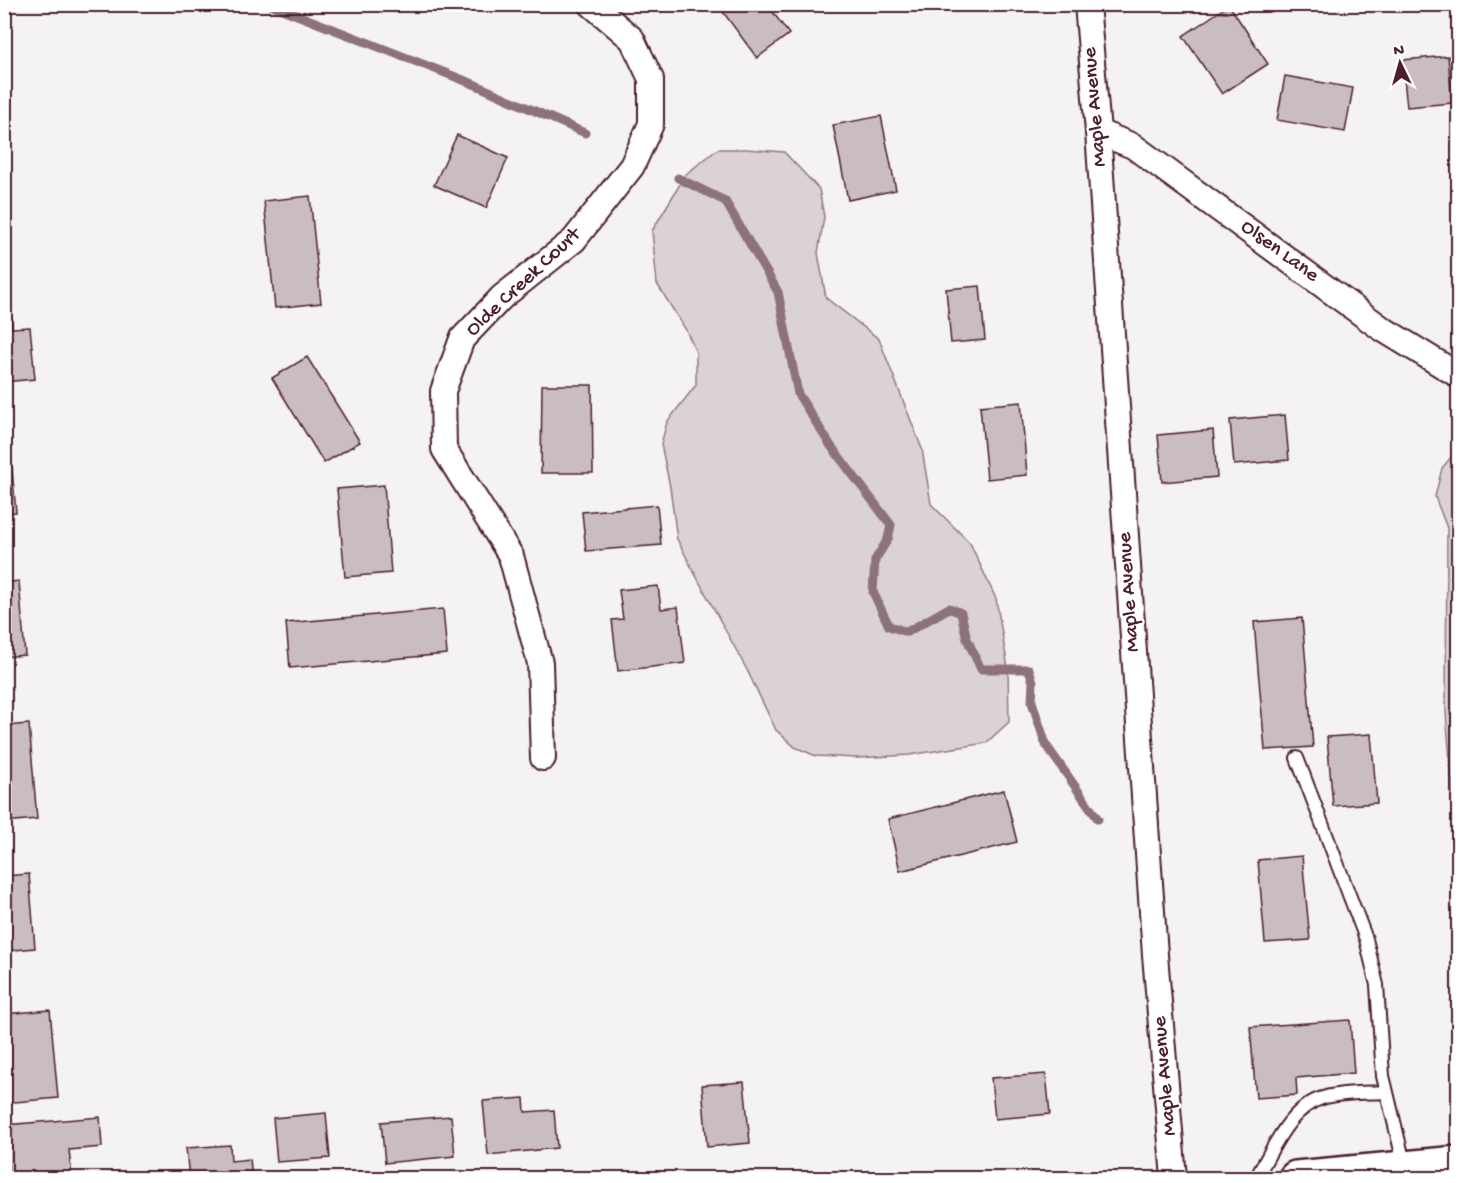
<svg xmlns="http://www.w3.org/2000/svg" width="1463" height="1183" font-family="'Gochi Hand',sans-serif">
	<rect width="100%" height="100%" fill="#f4f2f2"/>
	<filter id="ink" filterUnits="userSpaceOnUse"><feTurbulence type="fractalNoise" baseFrequency=".0167" numOctaves="2"/><feDisplacementMap in="SourceGraphic" scale="12" xChannelSelector="R" yChannelSelector="G"/><feConvolveMatrix kernelMatrix="1 2 1 2 8 2 1 2 1" color-interpolation-filters="sRGB"/></filter>
	<g filter="url(#ink)">
		<g fill="#dbd2d5" stroke="#927880" stroke-width="1.5">
			<path d="M718,149H746L784,152L819,189L824,217L818,253L826,298L879,339L922,449L931,504L970,543L996,599L1008,668L1009,722L986,743L909,755L857,758L816,756L795,747L776,730L747,670L695,574L677,539L670,487L661,444L667,422L696,385V352L686,330L657,284L652,231L686,174Z"/>
			<path d="M1458,449V927L1453,882L1454,809L1446,712L1447,528L1435,497L1442,468Z"/>
		</g>
		<g fill="none" stroke-linecap="round" stroke-linejoin="round">
			<g stroke="#8d727a" stroke-width="9">
				<path d="M269,4L476,85L585,133"/>
				<path d="M678,178L725,201L778,292L798,394L831,446L891,525L888,539L875,560L873,592L889,626L907,632L949,608L961,613L967,639L981,669H1029L1033,682L1032,702L1046,745L1098,819"/>
			</g>
		</g>
		<g fill="#cabdc1" stroke="#4a1f2b" stroke-width="1.5">
			<path d="M725,4H767L789,34L757,58L720,8Z"/>
			<path d="M1229,5L1268,64L1222,94L1183,36Z"/>
			<path d="M1448,56L1452,103L1407,107L1402,60Z"/>
			<path d="M1285,76L1353,88L1345,132L1277,120Z"/>
			<path d="M881,116L896,190L848,200L833,125Z"/>
			<path d="M457,135L508,158L486,208L434,185Z"/>
			<path d="M310,196L321,303L275,308L264,201Z"/>
			<path d="M980,286L985,340L951,343L946,289Z"/>
			<path d="M4,289H9L12,328L30,327L35,379L4,382Z"/>
			<path d="M307,357L360,442L324,463L272,378Z"/>
			<path d="M542,385H592L593,473H541Z"/>
			<path d="M1021,402L1027,475L987,479L980,406Z"/>
			<path d="M1285,415L1289,460L1234,465L1230,420Z"/>
			<path d="M8,427L16,512L4,513V428Z"/>
			<path d="M1213,430L1217,477L1162,482L1158,435Z"/>
			<path d="M384,485L391,573L345,577L337,489Z"/>
			<path d="M657,505L661,545L586,551L582,512Z"/>
			<path d="M19,581L25,655L4,657V583Z"/>
			<path d="M658,586L661,609L678,607L685,663L618,671L612,620L623,619L619,590Z"/>
			<path d="M443,609L447,654L290,668L286,623Z"/>
			<path d="M1302,618L1313,747L1265,750L1254,622Z"/>
			<path d="M29,724L37,819L4,822V726Z"/>
			<path d="M1371,734L1377,803L1333,806L1327,737Z"/>
			<path d="M1004,790L1017,842L900,871L888,819Z"/>
			<path d="M1302,856L1310,940L1265,943L1258,860Z"/>
			<path d="M29,874L35,948L4,951V876Z"/>
			<path d="M50,1010L58,1098L4,1103V1014Z"/>
			<path d="M1350,1020L1354,1073L1296,1078L1297,1095L1256,1098L1250,1027Z"/>
			<path d="M1046,1074L1050,1114L995,1119L991,1078Z"/>
			<path d="M744,1082L750,1143L707,1147L702,1085Z"/>
			<path d="M524,1098L525,1112L554,1110L557,1148L488,1155L483,1101Z"/>
			<path d="M326,1113L330,1158L277,1162L273,1118Z"/>
			<path d="M451,1116L455,1156L385,1163L381,1122Z"/>
			<path d="M100,1117L102,1147L69,1150L72,1178H9L5,1125Z"/>
			<path d="M230,1145L231,1161L250,1159L252,1178H189L186,1148Z"/>
		</g>
		<g fill="none" stroke-linecap="round" stroke-linejoin="round">
			<g stroke="#4a1f2b" stroke-width="16">
				<g id="lane">
					<path d="M1297,758L1366,939L1377,985L1383,1076L1405,1167"/>
					<path d="M1256,1178C1273,1149 1290,1105 1326,1097C1345,1092 1367,1093 1386,1092"/>
				</g>
			</g>
			<g stroke="#4a1f2b" stroke-width="28">
				<g id="street">
					<path d="M1087,4L1098,132L1155,955L1174,1178"/>
					<path d="M1098,132L1133,146L1381,328L1458,375"/>
					<path d="M543,758L540,663L511,556L444,449L443,391L462,339L502,297L574,240L632,166L651,124V79L632,39L591,4"/>
				</g>
			</g>
			<g stroke="#4a1f2b" stroke-width="38">
				<path id="secondary" d="M1296,1178L1458,1163"/>
			</g>
			<use href="#lane" stroke="#fff" stroke-width="12"/>
			<use href="#street" stroke="#fff" stroke-width="24"/>
			<use href="#secondary" stroke="#fff" stroke-width="33"/>
		</g>
	</g>
	<g text-anchor="middle" dominant-baseline="central" stroke-width="4.5" stroke-linejoin="round" paint-order="stroke">
		<g font-size="21" fill="#4a1f2b" stroke="#fff">
			<text transform="translate(1096 107) rotate(-95)">Maple Avenue</text>
			<text transform="translate(1279 252) rotate(36)">Olsen Lane</text>
			<text transform="translate(524 283) rotate(-43)">Olde Creek Court</text>
			<text transform="translate(1130 592) rotate(-94)">Maple Avenue</text>
			<text transform="translate(1166 1076) rotate(-95)">Maple Avenue</text>
		</g>
	</g>
	<rect width="1463" height="1183" fill="none" stroke="#fff" stroke-width="24"/>
	<rect x="12" y="12" width="1439" height="1159" fill="none" stroke="#4a1f2b" stroke-width="2" filter="url(#ink)"/>
	<g transform="translate(1400 63) rotate(355)" stroke="#ffffff" stroke-width="4.5" paint-order="stroke">
	<path d="M0-4.5L10 22L0 15L-10 22Z" fill="#4a1f2b"/>
	<text y="-9" font-size="16" font-weight="bold" text-anchor="middle" fill="#4a1f2b">N</text>
	</g>
</svg>
